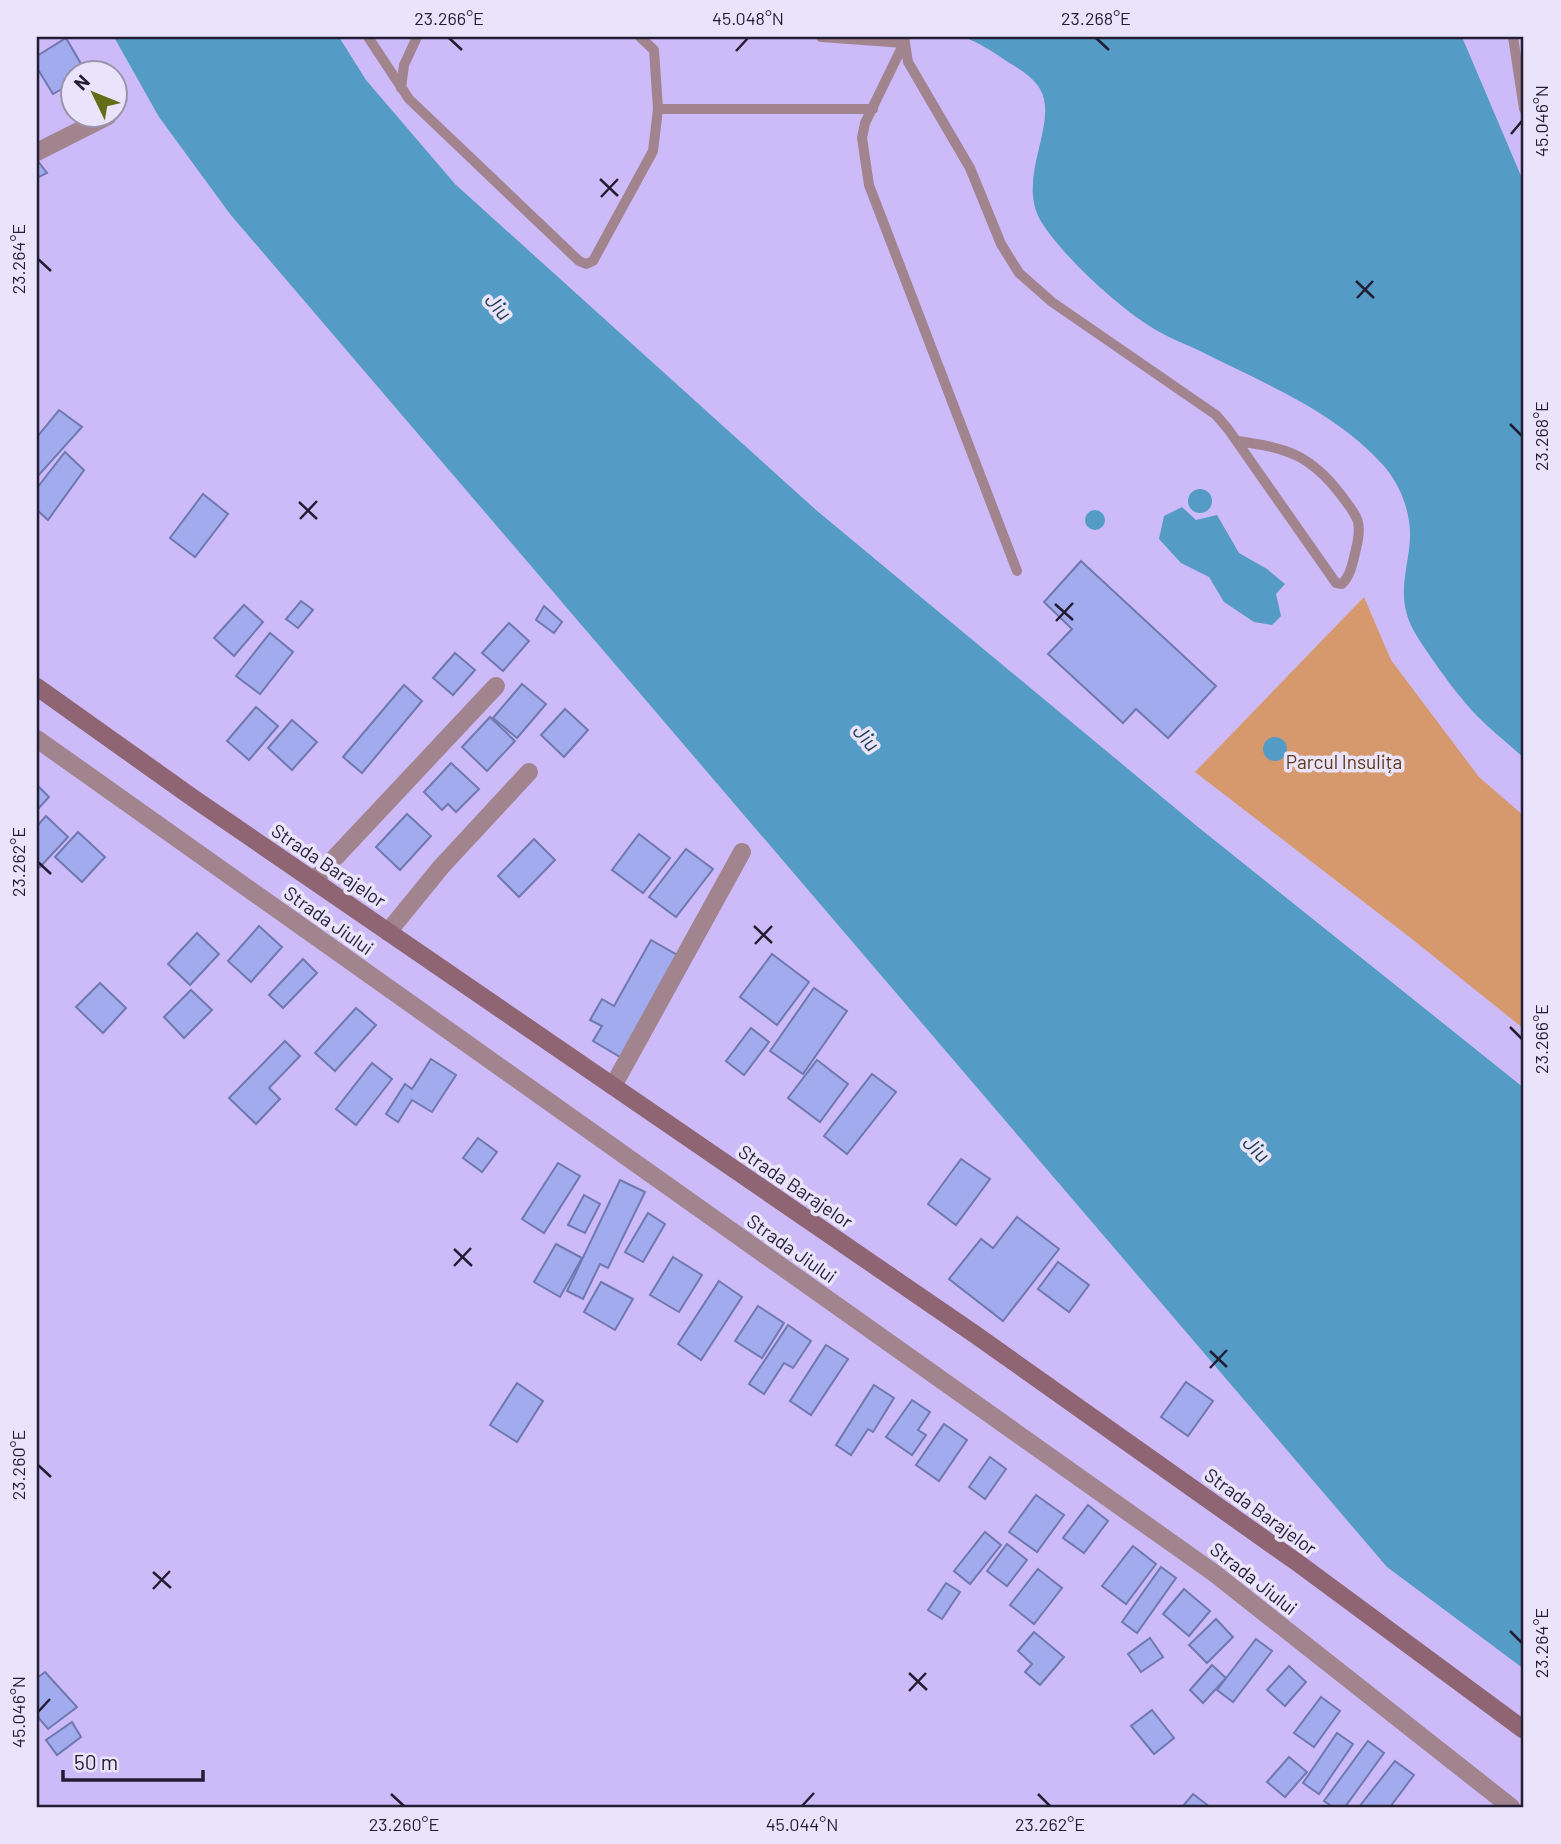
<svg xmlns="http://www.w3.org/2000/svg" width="1561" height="1844" font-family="Barlow,sans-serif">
	<rect width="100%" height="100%" fill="#ccbbf8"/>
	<path fill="#d6996d" d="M1364,597L1391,660L1479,777L1524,816V1029L1412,939L1195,772Z"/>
	<g fill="#549bc6">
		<path d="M114,37H339L366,80L455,184L816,510L1198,827L1524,1088V1669L1387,1567L230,214L159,117Z"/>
		<path d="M962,37H1462L1524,183V758C1509,744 1492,731 1477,716C1459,697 1443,675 1428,653C1418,638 1408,625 1405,606C1401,583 1409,561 1410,538C1411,512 1400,484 1383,465C1335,411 1263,383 1200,351C1183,343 1164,336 1148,325C1115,304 1063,256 1042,223C1014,179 1060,124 1040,89C1033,77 1019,69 1008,62C993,52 979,42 962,37Z"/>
		<circle cx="1200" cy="501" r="12"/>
		<path d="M1182,507L1196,520L1217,515L1239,553L1267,569L1285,584L1276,594L1281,616L1272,625L1254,622L1224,602L1209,577L1181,563L1159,539L1164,516Z"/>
		<circle cx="1095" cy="520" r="10"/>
		<circle cx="1275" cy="749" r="12"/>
	</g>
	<g fill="#a1abed" stroke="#7078b0" stroke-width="2">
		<path d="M66,38L87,74H74V82L53,94L37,68V56Z"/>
		<path d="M37,160L47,173L37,178Z"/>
		<path d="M59,410L82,427L37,477V437Z"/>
		<path d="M65,452L84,470L48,520L37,510V488Z"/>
		<path d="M203,494L228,514L195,557L170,538Z"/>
		<path d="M1081,561L1216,686L1168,738L1136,709L1123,723L1048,654L1072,629L1044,602Z"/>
		<path d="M301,601L313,610L298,628L286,619Z"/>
		<path d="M244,605L263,622L234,656L214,638Z"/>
		<path d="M544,606L562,622L554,633L536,620Z"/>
		<path d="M509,623L529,641L503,671L482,653Z"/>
		<path d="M270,633L293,652L260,694L236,676Z"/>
		<path d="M455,653L475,670L453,695L433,678Z"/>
		<path d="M522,684L546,704L517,738L493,718Z"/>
		<path d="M404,685L422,701L362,773L343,757Z"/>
		<path d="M256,707L278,726L249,760L227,741Z"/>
		<path d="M565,709L588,730L564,757L541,735Z"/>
		<path d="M490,717L515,741L487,771L462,747Z"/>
		<path d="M292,720L317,742L292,770L268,748Z"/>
		<path d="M451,763L479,789L456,812L448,804L442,810L424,792Z"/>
		<path d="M37,785L49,797L37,810Z"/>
		<path d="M407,814L431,836L400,870L376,847Z"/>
		<path d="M46,816L68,837L40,867L37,864V826Z"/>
		<path d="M78,832L105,857L82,882L55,857Z"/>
		<path d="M639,834L670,858L643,893L612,870Z"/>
		<path d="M534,839L555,860L519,897L498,876Z"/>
		<path d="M686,849L713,869L676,917L649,897Z"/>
		<path d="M259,926L282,947L251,982L228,961Z"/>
		<path d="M197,933L219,954L190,985L168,964Z"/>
		<path d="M651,940L679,956L622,1058L593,1041L602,1026L590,1020L602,999L614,1006Z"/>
		<path d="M772,954L809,982L777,1025L740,997Z"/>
		<path d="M303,959L317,973L283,1008L269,995Z"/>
		<path d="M100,983L126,1008L103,1033L76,1007Z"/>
		<path d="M814,988L847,1011L803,1074L770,1051Z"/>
		<path d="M191,990L212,1010L184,1038L164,1017Z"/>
		<path d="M356,1008L376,1025L335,1071L315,1053Z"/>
		<path d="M751,1028L769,1042L744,1075L726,1061Z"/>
		<path d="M285,1041L300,1056L269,1088L280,1099L256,1124L229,1098Z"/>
		<path d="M431,1059L456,1075L432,1112L412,1100L398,1122L386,1114L405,1084L412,1089Z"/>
		<path d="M817,1060L848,1084L820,1122L788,1098Z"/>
		<path d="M372,1063L392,1079L356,1125L336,1109Z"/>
		<path d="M872,1074L896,1092L847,1154L824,1136Z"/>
		<path d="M478,1138L497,1152L482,1172L463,1158Z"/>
		<path d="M961,1159L990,1179L956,1225L928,1204Z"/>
		<path d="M558,1163L580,1176L544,1233L522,1219Z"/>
		<path d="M620,1180L645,1192L608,1268L600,1264L583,1299L567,1291Z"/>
		<path d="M584,1195L600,1204L585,1233L568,1225Z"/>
		<path d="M648,1213L665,1224L643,1262L625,1252Z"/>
		<path d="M1017,1217L1059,1249L1003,1321L949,1279L981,1239L993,1248Z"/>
		<path d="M556,1244L582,1258L560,1297L534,1282Z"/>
		<path d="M673,1257L702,1275L679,1312L650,1295Z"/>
		<path d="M1058,1262L1089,1285L1069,1312L1038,1289Z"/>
		<path d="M719,1281L742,1297L701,1360L678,1344Z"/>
		<path d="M601,1282L633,1299L615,1330L584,1312Z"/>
		<path d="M758,1306L784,1323L762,1358L735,1341Z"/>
		<path d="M788,1325L811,1341L793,1368L784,1363L764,1394L749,1384Z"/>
		<path d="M826,1345L848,1359L811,1415L790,1401Z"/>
		<path d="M1186,1382L1213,1401L1188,1436L1161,1417Z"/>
		<path d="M517,1383L543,1401L517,1442L490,1425Z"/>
		<path d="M874,1385L894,1398L873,1432L868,1429L851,1455L836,1445Z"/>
		<path d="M912,1400L930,1412L918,1430L926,1435L912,1455L886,1437Z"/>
		<path d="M944,1424L967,1440L939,1481L916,1465Z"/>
		<path d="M990,1457L1006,1469L985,1499L969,1487Z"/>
		<path d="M1036,1495L1064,1515L1037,1552L1009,1532Z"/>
		<path d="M1088,1505L1108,1521L1084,1553L1063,1538Z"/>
		<path d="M985,1532L1001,1545L970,1584L954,1571Z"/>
		<path d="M1007,1544L1027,1560L1007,1586L987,1571Z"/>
		<path d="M1133,1546L1156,1564L1126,1604L1102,1586Z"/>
		<path d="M1161,1567L1176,1578L1137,1633L1122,1622Z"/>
		<path d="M1038,1569L1062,1588L1034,1624L1010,1605Z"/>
		<path d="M946,1583L960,1592L942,1619L928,1610Z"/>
		<path d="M1184,1589L1210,1611L1189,1636L1163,1614Z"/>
		<path d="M1216,1619L1233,1637L1207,1663L1189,1645Z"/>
		<path d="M1034,1632L1064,1657L1040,1685L1025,1672L1032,1664L1018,1651Z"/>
		<path d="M1150,1638L1163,1657L1141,1672L1128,1654Z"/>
		<path d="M1256,1639L1272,1651L1233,1702L1217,1690Z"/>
		<path d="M1212,1665L1226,1678L1203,1703L1190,1690Z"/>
		<path d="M1289,1666L1306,1682L1285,1706L1267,1690Z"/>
		<path d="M45,1672L77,1707L48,1729L37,1716V1678Z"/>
		<path d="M1321,1697L1340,1711L1314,1747L1294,1733Z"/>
		<path d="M1152,1710L1174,1738L1154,1754L1131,1726Z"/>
		<path d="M72,1722L81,1737L57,1755L46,1740Z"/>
		<path d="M1337,1733L1353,1744L1319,1794L1303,1783Z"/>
		<path d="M1368,1741L1384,1753L1345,1807H1333L1324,1801Z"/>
		<path d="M1289,1757L1307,1772L1285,1797L1267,1782Z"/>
		<path d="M1395,1761L1414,1775L1390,1807H1359Z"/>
		<path d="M1193,1794L1210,1807H1182Z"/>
	</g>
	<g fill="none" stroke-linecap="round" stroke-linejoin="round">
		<g stroke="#a2848e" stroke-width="10">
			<path d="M368,37L409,99L579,261L586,264L593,261L653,151L658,109H873"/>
			<path d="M640,37L654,50L658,109"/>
			<path d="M821,37L904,43L865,123L862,138L869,185L1017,571"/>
			<path d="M904,37L908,62L970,168L1001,244L1019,273L1052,302L1216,415L1228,429L1336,583L1342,584C1351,575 1353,561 1356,549C1363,521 1357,516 1341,495C1310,454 1286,448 1238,441"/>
			<path d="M1513,37L1524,109"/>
			<path d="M401,88L404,65L417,37"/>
		</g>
		<g stroke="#a2848e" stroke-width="18">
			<path d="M37,152L108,116"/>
			<path d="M37,739L1214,1573L1511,1807"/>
			<path d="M314,880L496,686"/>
			<path d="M388,932L441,867L529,772"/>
			<path d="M613,1086L742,852"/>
		</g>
		<path stroke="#8f6473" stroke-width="18" d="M37,687L193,798L973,1333L1298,1563L1524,1730"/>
	</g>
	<path fill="none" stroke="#231d33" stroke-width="2.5" d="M449,38L462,50M1096,38L1109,50M736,51L748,38M1511,134L1522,121M600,179L618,196M601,197L618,179M38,259L51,271M1356,281L1374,298M1357,298L1373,281M1510,424L1522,436M299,502L317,519M300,519L317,501M1055,604L1073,620M1056,621L1073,603M38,862L51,874M754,926L772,943M755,944L772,926M1510,1027L1522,1039M454,1249L472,1266M454,1266L471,1248M1210,1351L1227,1367M1210,1368L1227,1350M38,1465L51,1477M153,1572L171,1588M153,1589L170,1571M1510,1631L1522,1643M909,1673L927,1690M909,1691L926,1673M38,1712L50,1699M391,1794L404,1806M1038,1794L1050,1806M802,1806L814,1793"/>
	<g text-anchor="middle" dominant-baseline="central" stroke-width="7" stroke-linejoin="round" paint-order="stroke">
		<g font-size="19" fill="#5f3614" stroke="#e9e3fc">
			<text x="1344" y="761">Parcul Insulița</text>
		</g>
		<g font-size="19" fill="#231d33" stroke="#e9e3fc">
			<text transform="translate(329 865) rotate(34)">Strada Barajelor</text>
			<text transform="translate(329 920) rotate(35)">Strada Jiului</text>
			<text transform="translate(796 1186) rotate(34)">Strada Barajelor</text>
			<text transform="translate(792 1248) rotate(35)">Strada Jiului</text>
			<text transform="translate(1261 1511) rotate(36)">Strada Barajelor</text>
			<text transform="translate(1254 1578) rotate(38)">Strada Jiului</text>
		</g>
		<g font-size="21" font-style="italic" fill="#19394b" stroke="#e9e3fc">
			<text transform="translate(499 306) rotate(49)">Jiu</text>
			<text transform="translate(867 737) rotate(49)">Jiu</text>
			<text transform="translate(1257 1148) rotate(45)">Jiu</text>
		</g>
	</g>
	<rect width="1561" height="1844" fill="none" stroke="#e9e3fc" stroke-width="77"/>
	<g transform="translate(94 94) rotate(313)"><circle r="33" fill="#e9e3fc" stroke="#9a94ac" stroke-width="2"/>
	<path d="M0-5L12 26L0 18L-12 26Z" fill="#626d15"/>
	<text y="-10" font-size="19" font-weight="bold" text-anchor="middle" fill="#231d33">N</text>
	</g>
	<path d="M63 1770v10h140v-10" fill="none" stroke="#231d33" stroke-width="3.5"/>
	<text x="74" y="1770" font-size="21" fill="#231d33" stroke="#e9e3fc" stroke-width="5" paint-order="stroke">50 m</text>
	<rect x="38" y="38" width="1484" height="1768" fill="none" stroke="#231d33" stroke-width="2.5"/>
	<g font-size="18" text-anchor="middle" fill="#231d33">
		<text x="449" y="25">23.266°E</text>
		<text x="748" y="25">45.048°N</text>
		<text x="1096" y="25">23.268°E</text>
		<text transform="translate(1542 121) rotate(-90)" y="6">45.046°N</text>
		<text transform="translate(19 259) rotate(-90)" y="6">23.264°E</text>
		<text transform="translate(1542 436) rotate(-90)" y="6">23.268°E</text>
		<text transform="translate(19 862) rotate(-90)" y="6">23.262°E</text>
		<text transform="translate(1542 1039) rotate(-90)" y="6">23.266°E</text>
		<text transform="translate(19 1465) rotate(-90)" y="6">23.260°E</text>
		<text transform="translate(1542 1643) rotate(-90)" y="6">23.264°E</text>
		<text transform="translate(19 1712) rotate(-90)" y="6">45.046°N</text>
		<text x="404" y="1831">23.260°E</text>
		<text x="802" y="1831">45.044°N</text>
		<text x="1050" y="1831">23.262°E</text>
	</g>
</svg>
